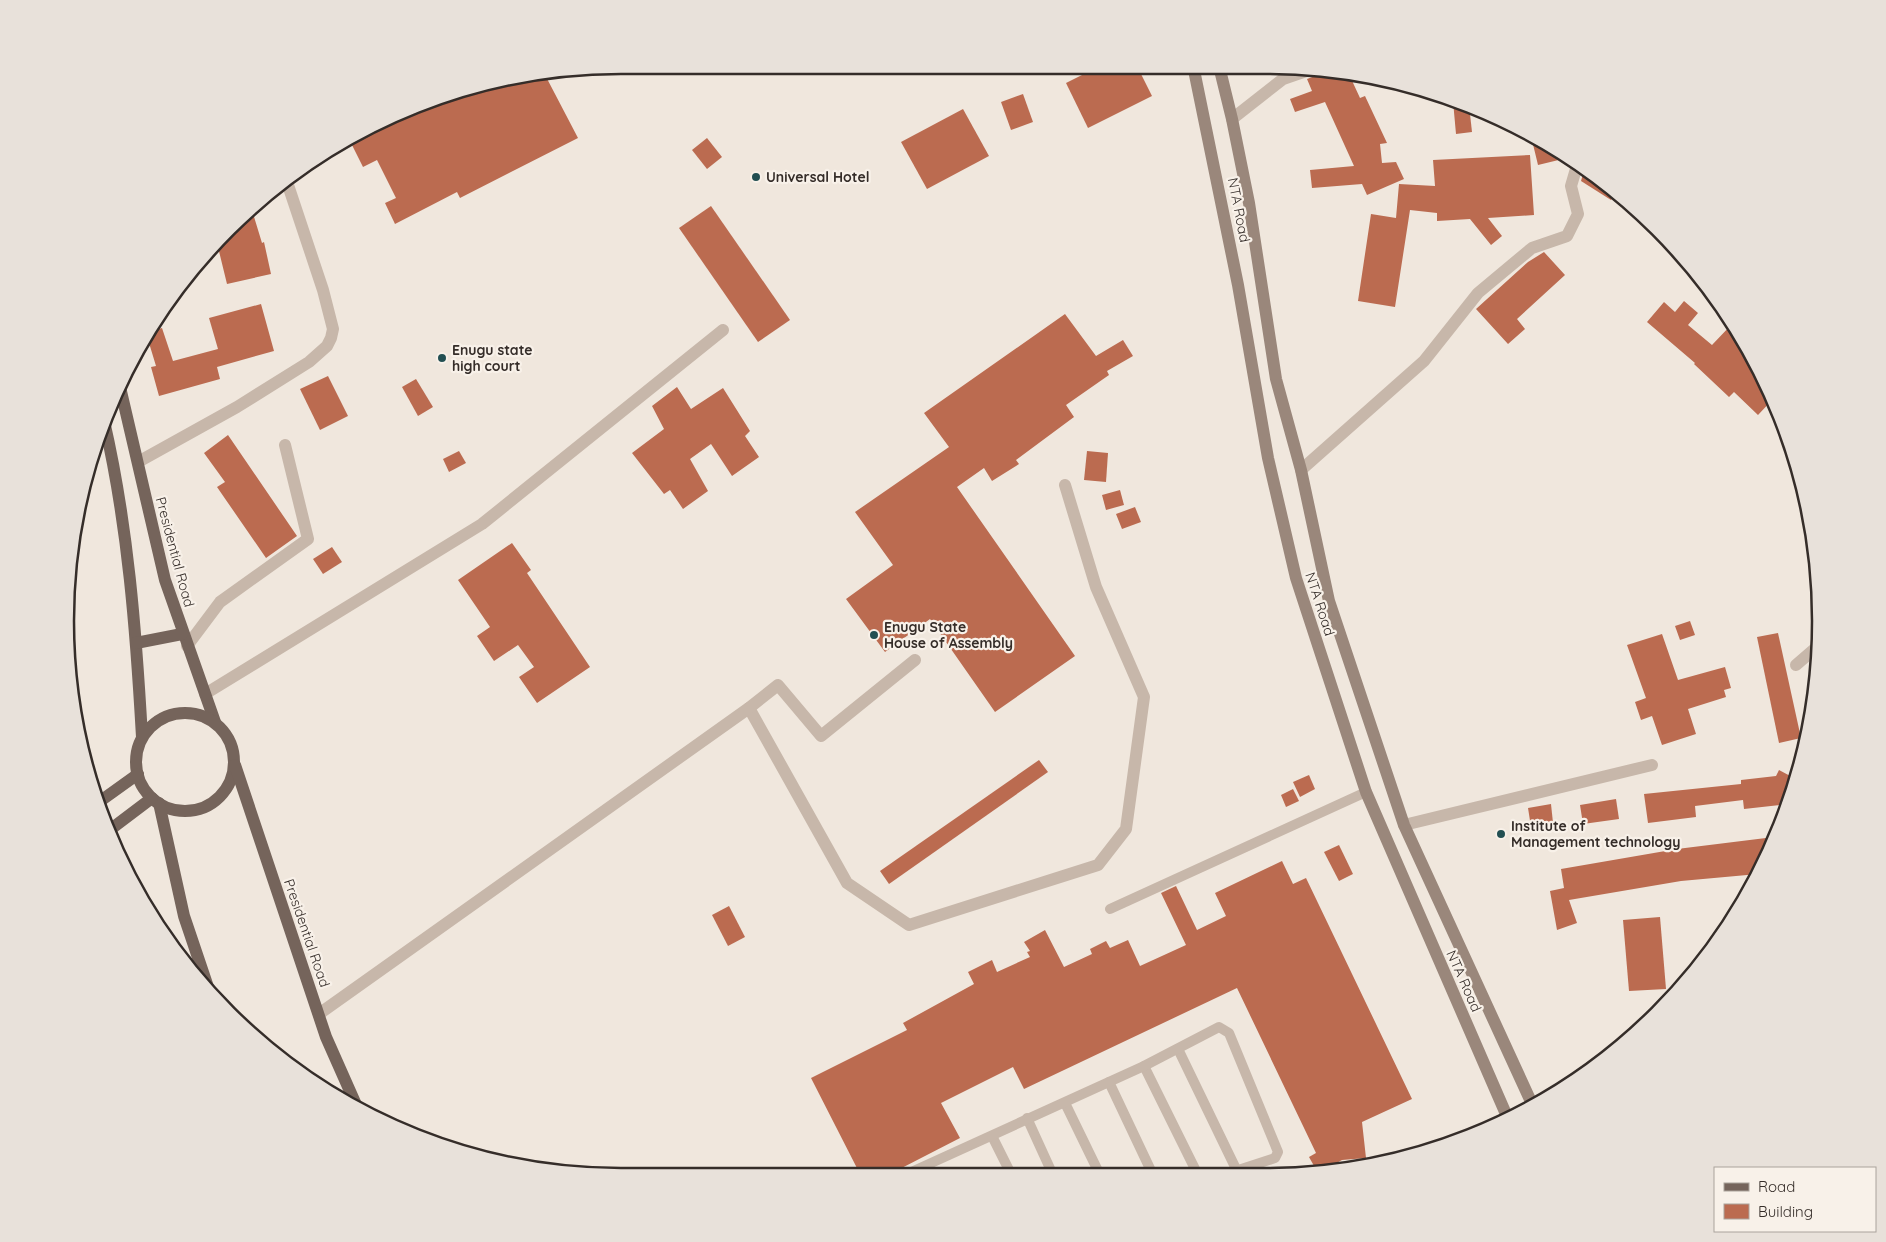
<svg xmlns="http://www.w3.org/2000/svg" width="1886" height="1242" font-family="Quicksand,sans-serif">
	<rect width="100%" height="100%" fill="#f0e7dd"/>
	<g fill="#bb6b50">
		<path d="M1092,70H1139L1152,96L1088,128L1066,83Z"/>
		<path d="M1317,70H1338L1348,72L1360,98L1365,96L1387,143L1380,144L1382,163L1396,162L1404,179L1367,195L1362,184L1312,188L1310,170L1354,166L1325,102L1295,112L1290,99L1312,91L1307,79L1315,76Z"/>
		<path d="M543,71L578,138L460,198L457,192L395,224L385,203L396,198L377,160L363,167L351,143L412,112L411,110L433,99L434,101L451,92Z"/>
		<path d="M1023,94L1033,122L1011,130L1001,102Z"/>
		<path d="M1453,101L1469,105L1472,132L1456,134Z"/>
		<path d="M963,109L989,156L927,189L901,142Z"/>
		<path d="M1531,136L1548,145L1571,157L1538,165Z"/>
		<path d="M707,138L722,157L707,169L692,150Z"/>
		<path d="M1530,155L1534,215L1488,218L1502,236L1491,245L1470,219L1437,221V213L1410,210L1395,307L1358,301L1371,214L1396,218L1399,184L1435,186L1433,160Z"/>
		<path d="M1585,167L1617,192L1611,200L1581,181Z"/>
		<path d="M711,206L790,320L758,342L679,228Z"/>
		<path d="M251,207L262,243L264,242L271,274L227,284L217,243Z"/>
		<path d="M1544,252L1565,275L1517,319L1525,329L1508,344L1476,309L1528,262Z"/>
		<path d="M1684,301L1698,313L1688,325L1712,345L1732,324L1764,375L1773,399L1758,415L1734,392L1729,397L1694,364L1695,363L1647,322L1664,302L1675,312Z"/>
		<path d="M261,304L274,351L217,367L220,379L159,396L151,367L156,366L146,333L162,328L173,361L218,349L209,318Z"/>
		<path d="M1065,314L1096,356L1123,340L1133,356L1107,371L1109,375L1066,405L1074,417L1016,460L1019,464L992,481L984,468L957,487L1075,656L995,712L930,619L885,652L846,599L893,565L855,512L949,447L924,413Z"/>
		<path d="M328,376L348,416L320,430L300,389Z"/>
		<path d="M416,379L433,407L418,416L402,387Z"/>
		<path d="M677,387L691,409L723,388L750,431L745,436L759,457L732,476L711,444L690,459L708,491L683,509L670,490L664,494L632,453L664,429L652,406Z"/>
		<path d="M228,435L297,536L266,558L217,487L225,482L204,453Z"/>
		<path d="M459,451L466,463L449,472L443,459Z"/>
		<path d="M1087,451L1108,453L1106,482L1084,480Z"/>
		<path d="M1120,490L1124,505L1106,510L1102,495Z"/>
		<path d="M1135,507L1141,522L1122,529L1116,514Z"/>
		<path d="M512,543L531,570L527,573L590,667L537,703L519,677L534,667L518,645L494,661L477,636L490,627L458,580Z"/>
		<path d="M332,547L342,562L323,574L313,559Z"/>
		<path d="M1690,621L1695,635L1680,640L1675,626Z"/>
		<path d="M1778,633L1801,738L1779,743L1757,637Z"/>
		<path d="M1662,634L1678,680L1725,667L1731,688L1724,690L1726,697L1688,709L1696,734L1662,745L1652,716L1641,720L1635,702L1646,698L1627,645Z"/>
		<path d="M1039,760L1048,772L889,884L880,871Z"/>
		<path d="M1779,770L1794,778L1781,805L1744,809L1743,800L1695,806L1696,817L1648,823L1644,794L1741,784V780L1776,776Z"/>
		<path d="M1309,775L1315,789L1300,797L1293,782Z"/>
		<path d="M1293,789L1299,801L1286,807L1281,795Z"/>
		<path d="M1616,799L1619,819L1583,824L1580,805Z"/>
		<path d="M1551,804L1553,823L1531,827L1528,808Z"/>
		<path d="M1774,837L1758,874L1681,881L1569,900L1577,923L1557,930L1550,891L1564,888L1561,869L1677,849Z"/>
		<path d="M1339,845L1353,874L1339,881L1324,852Z"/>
		<path d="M1282,861L1293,884L1306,878L1412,1099L1362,1122L1366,1158L1342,1160L1318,1173L1309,1157L1316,1153L1237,988L1024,1089L1013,1067L941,1103L960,1138L890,1174H860L811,1078L907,1030L903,1023L974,984L968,972L992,960L997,972L1030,957L1027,952L1030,951L1024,942L1045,930L1064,967L1092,954L1090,949L1106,941L1110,948L1128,940L1140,966L1186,945L1161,893L1176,886L1197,930L1226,916L1215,893Z"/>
		<path d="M729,906L745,937L728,946L712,915Z"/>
		<path d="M1660,917L1666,989L1629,991L1623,920Z"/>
	</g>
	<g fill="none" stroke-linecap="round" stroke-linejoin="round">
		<g stroke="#c7b7aa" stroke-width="10">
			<path d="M1110,909L1366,792"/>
			<path d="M1178,1049L1237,1171"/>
			<path d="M1144,1066L1198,1175"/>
			<path d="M1109,1082L1153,1175"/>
			<path d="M1065,1103L1100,1175"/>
			<path d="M1027,1118L1053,1175"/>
			<path d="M992,1136L1011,1174"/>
			<path d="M907,1174L1144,1066L1219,1027L1229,1033L1278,1152L1275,1158L1223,1175"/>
		</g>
		<g stroke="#c7b7aa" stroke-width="12">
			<path d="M1232,119L1283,79L1309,70"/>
			<path d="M138,462L237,407L309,362L327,346L331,338L333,329L323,290L286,179"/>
			<path d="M1301,470L1424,361L1478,293L1532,248L1567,236L1578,214L1571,186L1578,162"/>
			<path d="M187,646L220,602L308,539L285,445"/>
			<path d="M1796,665L1818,646"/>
			<path d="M205,694L482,524L723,330"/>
			<path d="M749,708L847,883L909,925L1098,865L1126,829L1144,697L1096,587L1065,485"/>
			<path d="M1404,825L1652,765"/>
			<path d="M319,1014L749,708L778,685L821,736L915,660"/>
		</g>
		<g stroke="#9a877b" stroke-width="12">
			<path d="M1194,70L1238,285L1268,458L1296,578L1366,792L1509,1121"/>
			<path d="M1220,70L1232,119L1249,203L1276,379L1301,470L1329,601L1404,825L1533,1106"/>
		</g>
		<g stroke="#75645b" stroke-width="12">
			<path d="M120,387L165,580L215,722"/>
			<path d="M104,421C128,525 136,631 142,737"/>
			<path d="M136,643L182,634"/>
			<circle cx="185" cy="762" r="49"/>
			<path d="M235,765L326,1037L357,1107"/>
			<path d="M99,802L138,774"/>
			<path d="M159,803L184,916L211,996"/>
			<path d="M111,829L152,798"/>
		</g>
	</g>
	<g fill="#224f52" stroke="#f8f1e9" stroke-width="2">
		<circle cx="756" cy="177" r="5"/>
		<circle cx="442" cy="358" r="5"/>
		<circle cx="874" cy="635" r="5"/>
		<circle cx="1501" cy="834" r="5"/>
	</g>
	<g text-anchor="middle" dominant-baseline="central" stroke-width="4.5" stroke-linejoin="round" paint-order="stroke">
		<g font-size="14" font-weight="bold" fill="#352d29" stroke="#f8f1e9" text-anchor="start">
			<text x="766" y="177">Universal Hotel</text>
			<text x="452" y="350">Enugu state<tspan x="452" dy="16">high court</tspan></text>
			<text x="884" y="627">Enugu State<tspan x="884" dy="16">House of Assembly</tspan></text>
			<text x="1511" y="826">Institute of<tspan x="1511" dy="16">Management technology</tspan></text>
		</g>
		<g font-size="14" fill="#352d29" stroke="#f8f1e9">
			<text transform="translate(1239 210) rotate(79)">NTA Road</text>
			<text transform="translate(175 552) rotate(75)">Presidential Road</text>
			<text transform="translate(1320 604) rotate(72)">NTA Road</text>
			<text transform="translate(307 933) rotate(71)">Presidential Road</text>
			<text transform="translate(1464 981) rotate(66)">NTA Road</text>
		</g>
	</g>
	<path d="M0 0H1886V1242H0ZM621 74H1265A547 547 0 0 1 1812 621V621A547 547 0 0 1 1265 1168H621A547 547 0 0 1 74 621V621A547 547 0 0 1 621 74Z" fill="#e8e1da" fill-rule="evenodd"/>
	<path fill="none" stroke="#352d29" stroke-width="2.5" d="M621 74H1265A547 547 0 0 1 1812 621V621A547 547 0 0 1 1265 1168H621A547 547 0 0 1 74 621V621A547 547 0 0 1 621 74Z"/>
	<rect x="1714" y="1167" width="162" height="65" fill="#f8f1e9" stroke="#aaa39c"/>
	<rect x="1724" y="1183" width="25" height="8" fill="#75645b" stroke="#aaa39c"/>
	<text x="1758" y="1192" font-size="15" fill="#352d29">Road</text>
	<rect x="1724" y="1204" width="25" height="15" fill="#bb6b50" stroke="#aaa39c"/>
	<text x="1758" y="1217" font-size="15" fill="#352d29">Building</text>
</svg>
